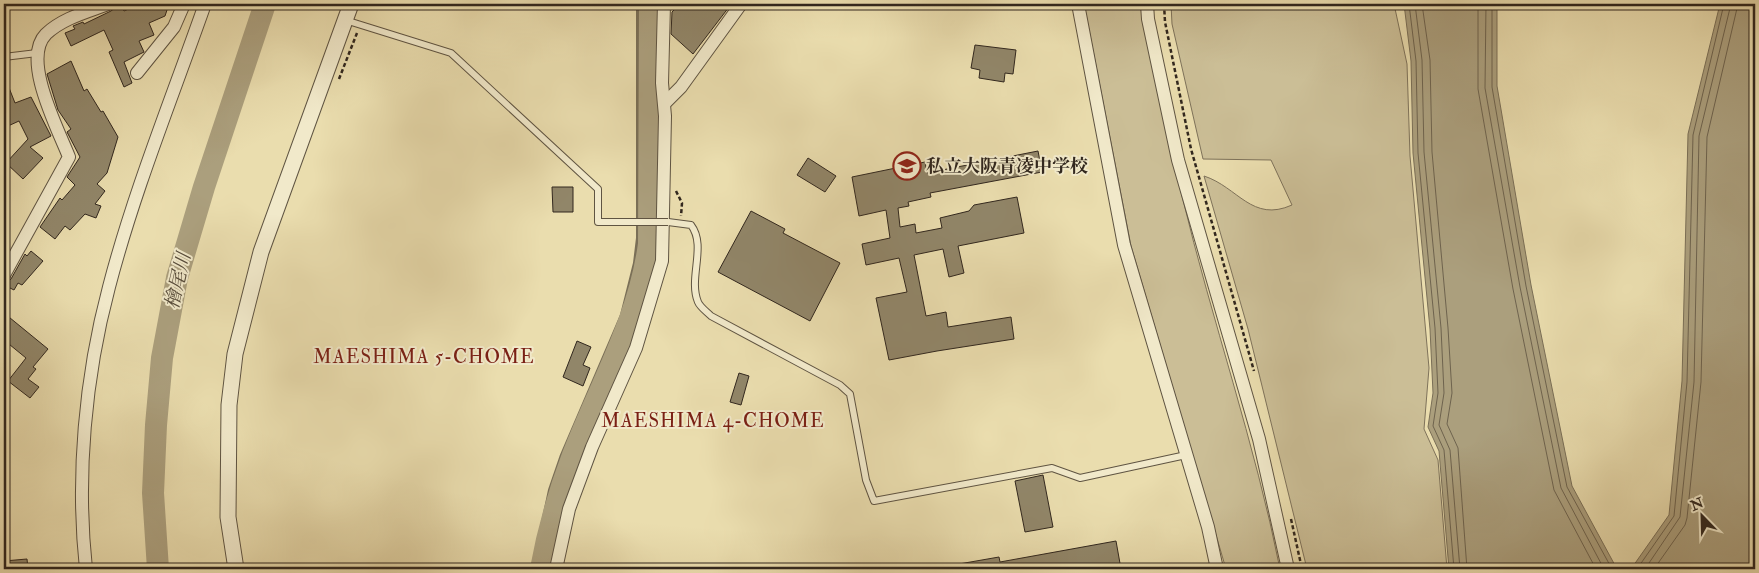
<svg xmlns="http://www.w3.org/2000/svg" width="1759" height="573" font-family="'IM FELL Double Pica','Noto Serif JP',serif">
	<rect width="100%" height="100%" fill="#eaddae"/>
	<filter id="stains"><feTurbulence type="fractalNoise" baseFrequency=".004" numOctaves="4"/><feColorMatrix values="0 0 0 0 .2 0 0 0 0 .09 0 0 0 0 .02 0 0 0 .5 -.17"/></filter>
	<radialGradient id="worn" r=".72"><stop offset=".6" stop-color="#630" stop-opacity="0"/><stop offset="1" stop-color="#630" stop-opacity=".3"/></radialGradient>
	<g fill="#cbbe96" stroke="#7e725a">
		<path d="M1084,4H1143C1153,69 1166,133 1182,196C1212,321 1255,443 1280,569H1226L1131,246Z"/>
		<path d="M1171,4H1394L1407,64L1410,156L1429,368L1424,429L1438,460L1447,569H1307L1248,329L1204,176C1238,187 1252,223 1292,205L1271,160L1203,159L1172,24Z"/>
	</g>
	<g fill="#ab9f7d" stroke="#7a6f57">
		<path d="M1404,4H1497V86L1531,285L1572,486L1617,569H1449L1439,451L1428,427L1433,393L1430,329L1413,153L1411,61Z"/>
		<path d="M1720,4H1755V569H1631L1669,515L1682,381L1688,134Z"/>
	</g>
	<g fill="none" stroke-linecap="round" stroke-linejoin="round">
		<g stroke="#6e634e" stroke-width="1">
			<path d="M1409,4L1416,61L1418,153L1435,328L1438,393L1433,426L1444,450L1454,569"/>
			<path d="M1415,4L1422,60L1424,152L1441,328L1444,393L1439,425L1450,450L1460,569"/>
			<path d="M1422,4L1430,60L1432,152L1448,328L1452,393L1447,424L1458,448L1467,569"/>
			<path d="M1478,4V89L1513,289L1554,490L1596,569"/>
			<path d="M1486,4L1485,88L1520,287L1561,488L1604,569"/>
			<path d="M1492,4V87L1526,286L1567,487L1612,569"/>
			<path d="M1637,569L1674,516L1687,382L1693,135L1724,4"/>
			<path d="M1645,569L1680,517L1694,382L1699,136L1731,4"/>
			<path d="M1654,569L1685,525L1687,518L1701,382L1707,137L1738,4"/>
		</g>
		<path stroke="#7a6f57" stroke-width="4" d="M533,569L550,490L562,455L622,315L635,263L638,238V4"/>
		<g stroke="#ab9f7d" stroke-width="22">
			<path d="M158,569L153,493L156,425L162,358L177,278L204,187L265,4"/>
			<path d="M541,569C548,530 559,492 573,455C600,385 639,319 649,244L650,4"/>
		</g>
	</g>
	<g fill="#918669" stroke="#31271e">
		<path d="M120,4L124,11L140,4H169L165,16L149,23L154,35L139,41L144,52L124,62L132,83L124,87L109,52L113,50L104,30L71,46L65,33L75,29L73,26L83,22L84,24L111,11Z"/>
		<path d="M672,4H725L729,7L693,54L671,34L672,12L675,9Z"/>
		<path d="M975,45L1016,50L1013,74L1005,73L1004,82L979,78L980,70L971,68Z"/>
		<path d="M71,61L84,91L87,89L101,112L103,111L118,137L107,173L97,184L105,191L95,204L101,206L96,218L85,214L70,230L65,226L55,239L40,227L60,198L62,200L75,185L67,177L80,157L67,132L71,129L58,110L47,74Z"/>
		<path d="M4,75L15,103L31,97L51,136L30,147L43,158L23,179L6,163L28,139L19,121L8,126L4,118Z"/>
		<path d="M1038,151L1042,172L930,193L931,197L908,202L909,206L898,208L900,227L915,224L916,233L942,228L940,218L969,211L974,205L1017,197L1024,233L958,246L964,273L949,277L943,249L914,255L926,316L946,312L948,327L1011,317L1014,339L937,351L889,360L876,298L907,292L899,258L866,265L862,244L890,238L886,210L859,216L852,177L925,162L927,173Z"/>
		<path d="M808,158L836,176L825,192L797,175Z"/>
		<path d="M552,187H573V212H553Z"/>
		<path d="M751,211L785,229L783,233L840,263L810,321L718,272Z"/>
		<path d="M31,251L43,261L22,285L18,283L14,290L4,285L11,279L25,254L27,256Z"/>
		<path d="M4,313L48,349L33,367L36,369L28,379L39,387L30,398L8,381L26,358L4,340Z"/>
		<path d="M577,341L591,347L583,365L590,368L583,386L563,377Z"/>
		<path d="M739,373L749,376L741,405L730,402Z"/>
		<path d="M1043,475L1053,527L1025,532L1015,481Z"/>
		<path d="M1116,541L1121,569H960L959,564L999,557L1000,562Z"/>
		<path d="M27,559L28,569H4V561Z"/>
	</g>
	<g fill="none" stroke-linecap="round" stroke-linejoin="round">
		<g stroke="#5f5442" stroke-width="8">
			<g id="service">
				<path d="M345,20L451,53L598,189V222H627"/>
				<path d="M4,57L37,53"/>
				<path d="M668,222L691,225C707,246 688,278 698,302C700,307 707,312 711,316L840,385L850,394L866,480L874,501L1052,468L1080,478L1186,455"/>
			</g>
		</g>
		<g stroke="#5f5442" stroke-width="14">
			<g id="minor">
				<path d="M1078,4L1124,245L1208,527L1217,569"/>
				<path d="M1147,4L1148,19L1178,160L1259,439L1288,569"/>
				<path d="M137,73L174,27L184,4"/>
				<path d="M665,103L681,87L741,4"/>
				<path d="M4,275L69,157C58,129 21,59 46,34C63,18 87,12 108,4"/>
				<path d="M86,569C76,477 85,377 109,287C134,191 172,98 205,4"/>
				<path d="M556,569L569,509L592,447L636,348L662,261L665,116L662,83L664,4"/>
			</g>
		</g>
		<g stroke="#5f5442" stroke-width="17">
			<path id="tertiary" d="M236,569L228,517L229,405L235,354L261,252L351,4"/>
		</g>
		<g stroke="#31271e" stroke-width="2.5" stroke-dasharray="4 2.5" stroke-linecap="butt">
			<path d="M1164,4L1165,22L1191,149L1254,371"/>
			<path d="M339,79L357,33"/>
			<path d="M676,191L682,203L681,216"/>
			<path d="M1291,519L1302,569"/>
		</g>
		<use href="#service" stroke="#f1e9ca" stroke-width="6"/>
		<use href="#minor" stroke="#f1e9ca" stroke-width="12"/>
		<use href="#tertiary" stroke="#f1e9ca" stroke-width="15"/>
		<g stroke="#5f5442" stroke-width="8" stroke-linecap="butt">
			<path id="service-bridge" d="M627,222H668"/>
		</g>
		<use href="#service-bridge" stroke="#f1e9ca" stroke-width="6"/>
	</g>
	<defs>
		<g id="school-ring" transform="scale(1.4375)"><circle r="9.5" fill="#f1e9ca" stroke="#8f2418" stroke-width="1.5"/><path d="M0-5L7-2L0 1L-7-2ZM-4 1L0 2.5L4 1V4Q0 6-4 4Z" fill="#8f2418"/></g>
	</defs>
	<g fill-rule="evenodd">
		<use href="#school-ring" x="907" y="166"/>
	</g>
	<g text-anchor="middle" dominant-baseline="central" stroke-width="4" stroke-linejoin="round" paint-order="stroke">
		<g font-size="18" font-weight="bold" fill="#31271e" stroke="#f1e9ca" text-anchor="start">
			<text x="926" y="166">私立大阪青凌中学校</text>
		</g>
		<g font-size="19" font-style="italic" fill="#564b3a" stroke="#f1e9ca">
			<text transform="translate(178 281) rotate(-77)">檜尾川</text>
		</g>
		<g font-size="19" letter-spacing="1" fill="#7a1f14" stroke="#f1e9ca">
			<text x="424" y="357">MAESHIMA 5-CHOME</text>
			<text x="713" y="421">MAESHIMA 4-CHOME</text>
		</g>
	</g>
	<rect width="1759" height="573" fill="none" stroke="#eaddae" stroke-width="20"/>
	<rect x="5" y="5" width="1749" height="563" fill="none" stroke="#31271e" stroke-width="2.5"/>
	<rect x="10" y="10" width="1739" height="553" fill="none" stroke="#31271e"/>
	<g transform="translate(1702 516) rotate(337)" stroke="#f1e9ca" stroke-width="4" paint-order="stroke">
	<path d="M0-4L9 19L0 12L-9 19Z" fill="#31271e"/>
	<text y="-8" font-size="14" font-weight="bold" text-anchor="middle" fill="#31271e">N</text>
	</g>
	<rect width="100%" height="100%" filter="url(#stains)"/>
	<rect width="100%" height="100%" fill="url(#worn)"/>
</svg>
